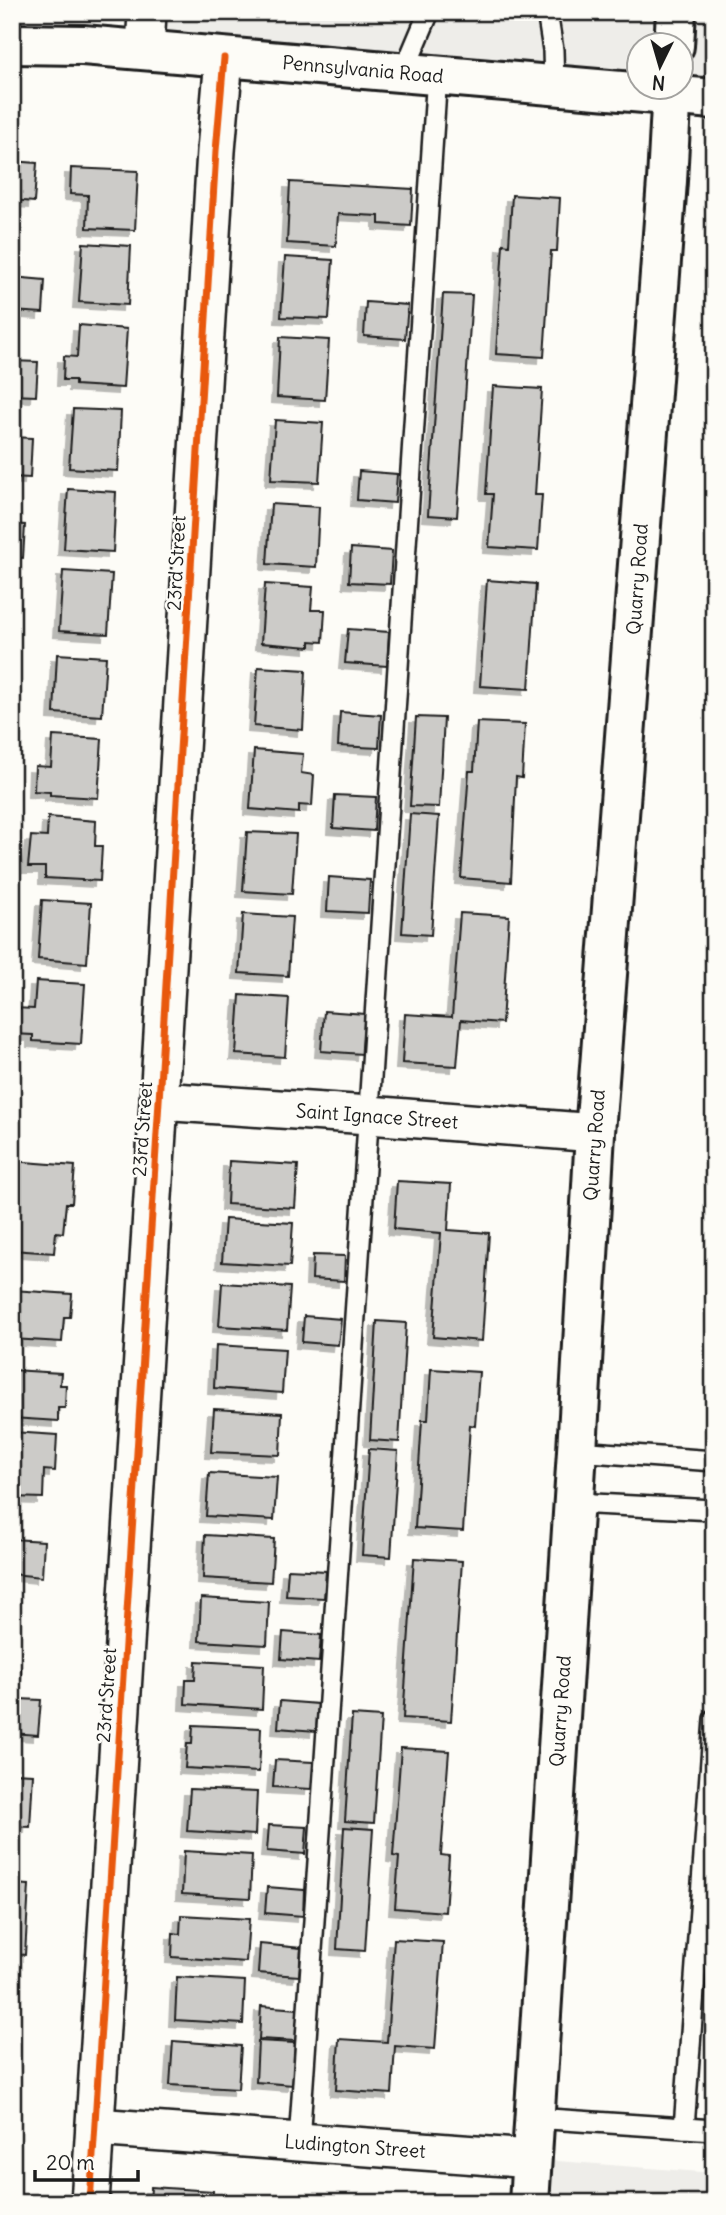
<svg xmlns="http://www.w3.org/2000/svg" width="726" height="2215" font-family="Delius,sans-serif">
	<defs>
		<filter id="shadow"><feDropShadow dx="-6" dy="6" stdDeviation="0" flood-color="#0004"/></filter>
	</defs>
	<rect width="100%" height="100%" fill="#fdfcf7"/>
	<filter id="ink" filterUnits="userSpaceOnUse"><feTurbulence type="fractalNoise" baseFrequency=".0143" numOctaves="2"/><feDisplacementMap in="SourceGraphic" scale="14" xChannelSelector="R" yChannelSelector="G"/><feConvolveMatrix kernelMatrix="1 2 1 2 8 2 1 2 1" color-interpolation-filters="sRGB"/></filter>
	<g filter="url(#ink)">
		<g fill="#eeede9" fill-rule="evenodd">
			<path d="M147,12H714V99L145,50ZM638,46H680V88H638Z"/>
			<path d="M531,2159L714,2173V2203H529Z"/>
		</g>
		<g fill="#cccbc8" stroke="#1c1c1c" stroke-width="2" filter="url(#shadow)">
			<path d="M12,161L37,163L34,202L12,200Z"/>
			<path d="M71,168L138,171L135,230L87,228L88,195L70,194Z"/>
			<path d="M290,182L413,189L411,226L379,224V216L338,214L336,246L287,243Z"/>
			<path d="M512,195L560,198L557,251H551L544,357L496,354L503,244L509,245Z"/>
			<path d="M83,243L131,246L128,305L79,302Z"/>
			<path d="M285,257L333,260L329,319L281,317Z"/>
			<path d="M12,277L45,280L43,313L12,311Z"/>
			<path d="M443,294L472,295L457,517L428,515Z"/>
			<path d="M366,302L408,305L405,339L364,336Z"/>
			<path d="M79,325L127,329L123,388L75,385V380H63L64,356L77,357Z"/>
			<path d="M280,337L329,340L325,400L277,397Z"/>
			<path d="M12,361L38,362L36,396L12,395Z"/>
			<path d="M493,386L542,389L535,495H542L538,550L489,547L493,494H486Z"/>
			<path d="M73,409L121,411L118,471L69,468Z"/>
			<path d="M275,420L323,423L319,482L271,480Z"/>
			<path d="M12,437L32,438L30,478L12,477Z"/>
			<path d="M359,471L397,474L395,503L357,500Z"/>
			<path d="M68,489L116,492L113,552L64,549Z"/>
			<path d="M271,504L319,507L316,567L267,564Z"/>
			<path d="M12,524L25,525L23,558L12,557Z"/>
			<path d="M351,548L392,551L390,584L349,582Z"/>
			<path d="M63,571L112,574L108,634L59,631Z"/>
			<path d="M487,580L536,584L529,689L480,686Z"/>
			<path d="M265,584L313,587L311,610H325L323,642L310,641V647L261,643Z"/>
			<path d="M12,608H16L14,642H12Z"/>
			<path d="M348,629L389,632L387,666L345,663Z"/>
			<path d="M57,654L106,657L102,716L54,713Z"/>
			<path d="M258,667L306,670L303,730L254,726Z"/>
			<path d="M12,691H18L15,725H12Z"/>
			<path d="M340,712L381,715L379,748L338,746Z"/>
			<path d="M416,717L444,718L439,807L410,806Z"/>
			<path d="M477,722L525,724L522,778L516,777L511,882L461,878L469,771H474Z"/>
			<path d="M53,736L102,739L98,798L50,795V792L34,791L35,766L51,767Z"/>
			<path d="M254,750L303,754L301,773L314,775L312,806L299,805V813L250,809Z"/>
			<path d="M335,795L376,797L374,831L333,828Z"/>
			<path d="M410,814L439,816L431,935L402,933Z"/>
			<path d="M48,817L96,821L95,846H102L100,881L45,878V867H28L31,836L47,837Z"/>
			<path d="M247,832L296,834L292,894L243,891Z"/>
			<path d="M329,877L370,880L368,913L327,911Z"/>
			<path d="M42,900L91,903L87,963L38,959Z"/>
			<path d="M460,913L509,916L502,1023L461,1020L457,1066L402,1063L405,1014L452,1017Z"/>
			<path d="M243,914L292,917L288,976L239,973Z"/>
			<path d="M36,981L85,984L81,1044L33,1041V1035L13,1034L15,1008L34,1009Z"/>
			<path d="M240,995L289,998L285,1057L236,1054Z"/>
			<path d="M324,1011L365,1014L362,1054L321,1051Z"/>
			<path d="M12,1161L75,1166L72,1203H66L63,1233L56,1232L54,1253L12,1250Z"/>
			<path d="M229,1161L298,1165L295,1208L227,1204Z"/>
			<path d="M397,1181L451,1184L448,1230L489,1233L482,1341L433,1337L441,1233L394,1229Z"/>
			<path d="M225,1219L293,1223L290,1266L222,1262Z"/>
			<path d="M313,1255L345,1256L344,1281L312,1279Z"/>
			<path d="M222,1283L290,1287L287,1330L219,1326Z"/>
			<path d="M12,1290L72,1294L70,1317H64L62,1342L12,1339Z"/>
			<path d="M304,1316L341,1319L338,1345L302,1342Z"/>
			<path d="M377,1321L406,1323L399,1442L370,1440Z"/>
			<path d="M216,1345L285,1349L282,1393L214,1388Z"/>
			<path d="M431,1369L479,1372L475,1426L470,1425L463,1531L415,1528L422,1420H428Z"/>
			<path d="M12,1370L61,1373L60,1385H66L65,1408H58V1421L12,1418Z"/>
			<path d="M214,1409L282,1413L280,1455L211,1452Z"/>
			<path d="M12,1432L57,1435L55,1471L44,1470L43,1498L12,1497Z"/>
			<path d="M369,1449L398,1451L391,1557L362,1555Z"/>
			<path d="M209,1473L277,1477L274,1520L206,1516Z"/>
			<path d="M205,1535L274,1539L271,1582L203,1578Z"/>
			<path d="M12,1539L44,1541L42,1577L12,1574Z"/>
			<path d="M414,1558L462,1561L451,1721L403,1718Z"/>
			<path d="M288,1569L326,1571L324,1598L286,1596Z"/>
			<path d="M201,1598L269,1602L267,1645L199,1641Z"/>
			<path d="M283,1632L321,1635L319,1662L281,1659Z"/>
			<path d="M196,1661L264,1665L262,1709L185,1704L186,1680H195Z"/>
			<path d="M12,1668L21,1669L19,1699L41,1700L38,1735L12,1733Z"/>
			<path d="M280,1701L318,1704L316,1731L278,1728Z"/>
			<path d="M352,1715L381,1717L374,1823L345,1821Z"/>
			<path d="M193,1725L261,1728L259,1772L185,1768L187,1744H192Z"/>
			<path d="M401,1748L449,1751L441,1855L449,1856L445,1912L395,1908L399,1857L393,1856Z"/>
			<path d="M275,1760L313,1762L311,1789L273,1787Z"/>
			<path d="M12,1773L33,1774L30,1827L12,1826Z"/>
			<path d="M190,1789L257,1792L255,1835L187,1831Z"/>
			<path d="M269,1825L307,1827L305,1854L267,1851Z"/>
			<path d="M344,1827L373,1829L365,1951L337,1949Z"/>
			<path d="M184,1851L252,1855L250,1898L182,1894Z"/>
			<path d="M12,1884L29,1885L25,1955L12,1954Z"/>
			<path d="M267,1887L304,1890L303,1916L265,1913Z"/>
			<path d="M181,1915L249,1919L246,1962L172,1957L173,1933L180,1934Z"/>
			<path d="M394,1939L443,1942L435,2049L395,2046L392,2094L336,2090L339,2039L387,2042Z"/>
			<path d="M260,1944L301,1948L299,1976L258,1973Z"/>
			<path d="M177,1977L245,1981L243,2024L175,2020Z"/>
			<path d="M261,2006L298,2009L296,2041L259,2039Z"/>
			<path d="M12,2023H15L14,2045H19L16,2091H12Z"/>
			<path d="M173,2041L241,2046L238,2089L170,2085Z"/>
			<path d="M258,2041L295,2043L293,2085L256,2082Z"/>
			<path d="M151,2187L213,2191L212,2203H150Z"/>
		</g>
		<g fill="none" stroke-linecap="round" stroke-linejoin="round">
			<g stroke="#1c1c1c" stroke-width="24">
				<g id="service">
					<path d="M547,12L553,50L554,86"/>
					<path d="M404,71L429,12"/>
					<path d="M577,1451L714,1461"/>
					<path d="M574,1503L714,1510"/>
					<path d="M534,2118L714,2130"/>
					<path d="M684,2128L714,1719"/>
					<path d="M299,2142L366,1154L437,74"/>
				</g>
			</g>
			<g stroke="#1c1c1c" stroke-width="42">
				<g id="minor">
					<path d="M145,50L147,12"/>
					<path d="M159,1101L369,1115L595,1133"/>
					<path d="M95,2127L531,2159"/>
					<path d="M90,2203L159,1101L216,151L224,58"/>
				</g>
			</g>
			<g stroke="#1c1c1c" stroke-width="44">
				<g id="tertiary">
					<path d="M674,46L676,12"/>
					<path d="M529,2203L577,1451L595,1133L667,181L672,88"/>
				</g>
			</g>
			<g stroke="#1c1c1c" stroke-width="44">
				<path id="secondary" d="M12,44L83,45L714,99"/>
			</g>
			<use href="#service" stroke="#fdfcf7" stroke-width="19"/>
			<use href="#minor" stroke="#fdfcf7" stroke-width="37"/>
			<use href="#tertiary" stroke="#fdfcf7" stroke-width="38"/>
			<use href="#secondary" stroke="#fdfcf7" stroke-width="38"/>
			<g stroke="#fdfcf7" stroke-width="11">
				<path id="cycleway" d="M90,2203L159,1101L216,151L224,58"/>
			</g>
			<use href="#cycleway" stroke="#e8590c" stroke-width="7"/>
		</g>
	</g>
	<g text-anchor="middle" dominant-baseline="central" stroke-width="5" stroke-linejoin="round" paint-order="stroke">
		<g font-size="19" fill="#1c1c1c" stroke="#fdfcf7">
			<text transform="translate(363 69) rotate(5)">Pennsylvania Road</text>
			<text transform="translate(176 563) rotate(-87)">23rd Street</text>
			<text transform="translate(637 579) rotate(-86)">Quarry Road</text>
			<text transform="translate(377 1116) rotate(4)">Saint Ignace Street</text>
			<text transform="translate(142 1129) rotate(-86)">23rd Street</text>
			<text transform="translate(594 1145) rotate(-86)">Quarry Road</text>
			<text transform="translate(106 1695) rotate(-86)">23rd Street</text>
			<text transform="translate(560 1711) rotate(-86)">Quarry Road</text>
			<text transform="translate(355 2146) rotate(4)">Ludington Street</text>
		</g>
	</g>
	<rect width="726" height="2215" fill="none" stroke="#fdfcf7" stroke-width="42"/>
	<rect x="21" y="21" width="684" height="2173" fill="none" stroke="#1c1c1c" stroke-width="2.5" filter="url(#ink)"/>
	<g transform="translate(660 66) rotate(185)"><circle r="33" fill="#fdfcf7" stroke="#a3a29f" stroke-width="2"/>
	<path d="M0-5L12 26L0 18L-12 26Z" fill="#1c1c1c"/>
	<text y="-10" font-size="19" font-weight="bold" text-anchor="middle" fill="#1c1c1c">N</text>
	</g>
	<path d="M35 2170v10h103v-10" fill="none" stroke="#1c1c1c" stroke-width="3.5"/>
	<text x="46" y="2170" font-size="21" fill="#1c1c1c" stroke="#fdfcf7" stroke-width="5" paint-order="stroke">20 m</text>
</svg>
